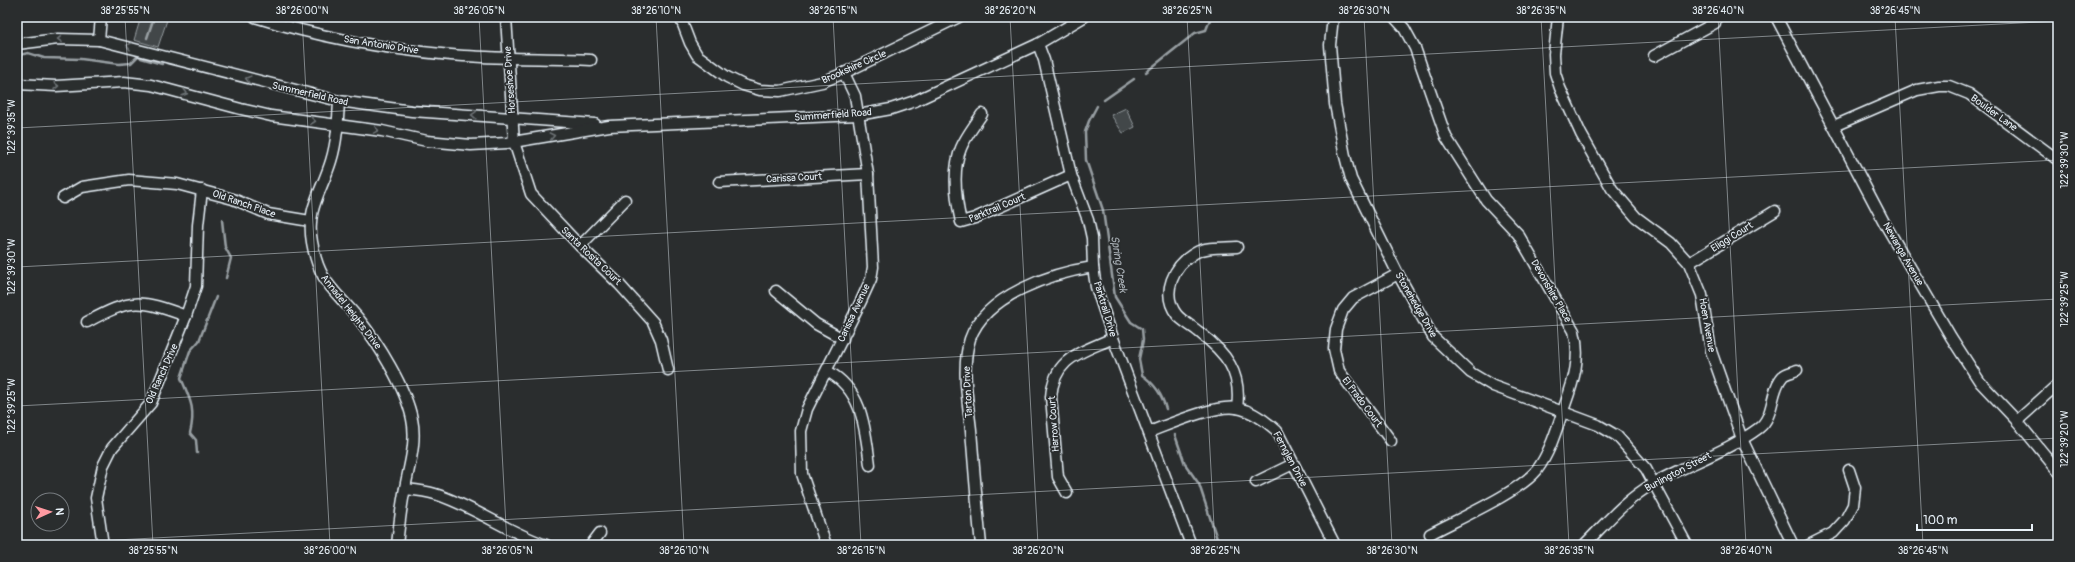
<svg xmlns="http://www.w3.org/2000/svg" width="2075" height="562" font-family="Pangolin,sans-serif">
	<rect width="100%" height="100%" fill="#2a2d2e"/>
	<filter id="ink" filterUnits="userSpaceOnUse"><feTurbulence type="fractalNoise" baseFrequency=".025" numOctaves="2"/><feDisplacementMap in="SourceGraphic" scale="8" xChannelSelector="R" yChannelSelector="G"/><feConvolveMatrix kernelMatrix="1 2 1 2 8 2 1 2 1" color-interpolation-filters="sRGB"/></filter>
	<g filter="url(#ink)">
		<g fill="#424648" stroke="#959ca0">
			<path d="M141,17H168L158,47L134,40Z"/>
			<path d="M1126,108L1135,127L1123,133L1111,115Z"/>
		</g>
		<g fill="none" stroke-linecap="round" stroke-linejoin="round">
			<g stroke="#989fa3" stroke-width="2.5">
				<path d="M147,38L154,17"/>
				<path d="M20,55L28,53L44,58L81,59L119,64L131,63L139,55L141,58L162,64"/>
				<path d="M1146,72L1195,33L1206,30L1211,17"/>
				<path d="M1104,100L1134,79"/>
				<path d="M1097,106L1089,121L1085,132L1086,160L1103,210L1115,297L1131,322L1142,329L1143,340L1139,359L1142,375C1155,384 1162,394 1166,409"/>
				<path d="M222,220L225,247L231,258L226,278"/>
				<path d="M1175,435L1185,464L1199,484L1219,545"/>
				<path d="M197,453L196,440L190,433C196,409 190,399 181,378L190,351L199,341L216,297"/>
			</g>
			<g stroke="#e8f1f8" stroke-width="13">
				<g id="minor">
					<path d="M255,17C318,37 385,49 451,55C497,59 545,58 591,60"/>
					<path d="M506,17L514,142L531,194L580,246L619,284L653,322L661,340L668,370"/>
					<path d="M680,17L690,43L697,55L727,77L743,85L760,90L780,91L822,82L844,73L959,17"/>
					<path d="M1333,17L1330,45L1335,104L1345,156L1351,179L1398,274L1433,337L1471,373L1493,386L1598,425L1617,436L1646,469L1687,545"/>
					<path d="M1394,17L1404,28L1415,48L1446,137L1486,200L1518,234L1574,331C1581,357 1574,380 1565,405C1557,427 1551,451 1537,470C1518,493 1458,519 1430,534"/>
					<path d="M1558,17L1554,54L1555,73L1560,88L1581,134L1612,189L1636,217L1671,243L1689,263L1702,295L1711,351L1742,439L1793,545"/>
					<path d="M1776,17L1885,224L1951,337L1980,382L2017,421L2058,471"/>
					<path d="M99,40L101,17"/>
					<path d="M17,44L58,39L99,40L339,101L412,111L595,124"/>
					<path d="M1038,44L1044,60L1071,175L1088,220L1092,238L1093,267L1096,287L1113,338L1191,545"/>
					<path d="M1654,56L1715,23L1712,17"/>
					<path d="M17,84L56,86L124,82L151,85L241,109L271,116L382,131L427,141L471,145L507,143L609,126L858,115L891,109L915,101L1038,44L1084,17"/>
					<path d="M339,101C338,121 337,142 331,161C322,191 306,209 312,242C319,283 334,289 358,318C378,343 406,388 412,419C417,442 409,466 405,488C401,507 399,526 397,545"/>
					<path d="M982,114C975,125 966,136 961,148C952,170 956,200 961,222L975,218L1071,175"/>
					<path d="M1834,126L1917,90L1939,86H1949L1969,94L2058,160"/>
					<path d="M719,182L868,174"/>
					<path d="M63,198L82,187L129,180L177,184L233,199L268,214L310,221"/>
					<path d="M580,246L625,200"/>
					<path d="M1237,247C1224,248 1207,246 1195,253C1174,265 1160,293 1177,315C1182,321 1192,326 1199,332C1226,353 1242,372 1237,408"/>
					<path d="M1689,263L1775,211"/>
					<path d="M776,291L816,324L843,339"/>
					<path d="M87,322C132,298 139,299 186,316"/>
					<path d="M827,371C863,390 865,428 870,465"/>
					<path d="M2017,421L2058,384"/>
					<path d="M1149,432C1170,424 1216,404 1237,408C1253,411 1266,421 1277,431L1335,545"/>
					<path d="M1391,441L1339,371L1334,349L1336,329L1343,310L1353,298L1398,274"/>
					<path d="M1256,482L1293,464"/>
					<path d="M405,489C414,490 425,491 435,494C474,506 507,532 546,545"/>
					<path d="M1067,493L1058,477L1051,397C1054,357 1081,353 1113,338"/>
					<path d="M103,545L96,498L103,466L112,448L151,403L186,316L196,286L198,225L202,190"/>
					<path d="M591,545L600,533"/>
					<path d="M826,545L802,474L801,431L807,409L861,301L871,279L873,267L868,174L855,96L844,73"/>
					<path d="M981,545C977,507 974,468 971,430C968,402 961,367 970,339C985,295 1052,273 1093,267"/>
					<path d="M1584,545C1607,522 1625,500 1654,483C1688,464 1728,451 1759,428C1775,416 1770,390 1783,376C1786,373 1793,372 1797,370"/>
					<path d="M1809,545L1833,533L1845,520L1853,505L1855,488L1849,470"/>
				</g>
			</g>
			<use href="#minor" stroke="#2a2d2e" stroke-width="10"/>
		</g>
		<defs><path id="oneway-chevron" d="M-2-3.5L2.5 0L-2 3.5" fill="none" stroke-width="1.6" stroke-linecap="round" stroke-linejoin="round"/></defs>
		<g stroke="#6c7275">
			<use href="#oneway-chevron" transform="translate(60 39) rotate(179)"/>
			<use href="#oneway-chevron" transform="translate(129 46) rotate(-165)"/>
			<use href="#oneway-chevron" transform="translate(248 79) rotate(-165)"/>
			<use href="#oneway-chevron" transform="translate(56 86)"/>
			<use href="#oneway-chevron" transform="translate(185 93) rotate(16)"/>
			<use href="#oneway-chevron" transform="translate(474 115) rotate(-176)"/>
			<use href="#oneway-chevron" transform="translate(313 121) rotate(6)"/>
			<use href="#oneway-chevron" transform="translate(376 130) rotate(9)"/>
			<use href="#oneway-chevron" transform="translate(552 136) rotate(-11)"/>
		</g>
	</g>
	<path fill="none" stroke="#e8f1f8" stroke-width="1" stroke-opacity="0.45" d="M125,17L153,545M302,17L330,545M479,17L507,545M656,17L684,545M833,17L861,545M1010,17L1038,545M1187,17L1215,545M1364,17L1392,545M1541,17L1569,545M1718,17L1746,545M1895,17L1923,545M17,128L2058,21M17,267L2058,160M17,406L2058,299M21,545L2058,438"/>
	<g text-anchor="middle" dominant-baseline="central" stroke-width="3.5" stroke-linejoin="round" paint-order="stroke">
		<g font-size="10" fill="#e8f1f8" stroke="#2a2d2e">
			<text transform="translate(381 45) rotate(9)">San Antonio Drive</text>
			<text transform="translate(854 67) rotate(-24)">Brookshire Circle</text>
			<text transform="translate(510 80) rotate(-94)">Horseshoe Drive</text>
			<text transform="translate(310 94) rotate(13)">Summerfield Road</text>
			<text transform="translate(1994 113) rotate(36)">Boulder Lane</text>
			<text transform="translate(833 115) rotate(-4)">Summerfield Road</text>
			<text transform="translate(794 178) rotate(-3)">Carissa Court</text>
			<text transform="translate(244 204) rotate(19)">Old Ranch Place</text>
			<text transform="translate(997 208) rotate(-23)">Parktrail Court</text>
			<text transform="translate(1732 237) rotate(-32)">Eliggi Court</text>
			<text transform="translate(1903 254) rotate(60)">Newanga Avenue</text>
			<text transform="translate(591 256) rotate(44)">Santa Rosita Court</text>
			<text transform="translate(1551 291) rotate(60)">Devonshire Place</text>
			<text transform="translate(1416 305) rotate(60)">Stonehedge Drive</text>
			<text transform="translate(1105 309) rotate(73)">Parktrail Drive</text>
			<text transform="translate(351 312) rotate(52)">Annadel Heights Drive</text>
			<text transform="translate(854 313) rotate(-65)">Carissa Avenue</text>
			<text transform="translate(1707 325) rotate(80)">Hoen Avenue</text>
			<text transform="translate(162 374) rotate(-66)">Old Ranch Drive</text>
			<text transform="translate(968 392) rotate(-93)">Tarton Drive</text>
			<text transform="translate(1362 402) rotate(53)">El Prado Court</text>
			<text transform="translate(1054 424) rotate(-94)">Harrow Court</text>
			<text transform="translate(1290 459) rotate(62)">Fernglen Drive</text>
			<text transform="translate(1678 472) rotate(-28)">Burlington Street</text>
		</g>
		<g font-size="11" font-style="italic" fill="#acb3b9" stroke="#2a2d2e">
			<text transform="translate(1119 264) rotate(81)">Spring Creek</text>
		</g>
	</g>
	<rect width="2075" height="562" fill="none" stroke="#2a2d2e" stroke-width="44"/>
	<g transform="translate(50 512) rotate(87)"><circle r="19" fill="#2a2d2e" stroke="#767b7f"/>
	<path d="M0-3L7 15L0 10L-7 15Z" fill="#ff9aa2"/>
	<text y="-6" font-size="11" font-weight="bold" text-anchor="middle" fill="#e8f1f8">N</text>
	</g>
	<path d="M1917 524v6h115v-6" fill="none" stroke="#e8f1f8" stroke-width="2"/>
	<text x="1923" y="524" font-size="12" fill="#e8f1f8" stroke="#2a2d2e" stroke-width="3" paint-order="stroke">100 m</text>
	<rect x="22" y="22" width="2031" height="518" fill="none" stroke="#e8f1f8" stroke-width="1.5"/>
	<g font-size="10" text-anchor="middle" fill="#e8f1f8">
		<text x="125" y="14">38°25'55"N</text>
		<text x="302" y="14">38°26'00"N</text>
		<text x="479" y="14">38°26'05"N</text>
		<text x="656" y="14">38°26'10"N</text>
		<text x="833" y="14">38°26'15"N</text>
		<text x="1010" y="14">38°26'20"N</text>
		<text x="1187" y="14">38°26'25"N</text>
		<text x="1364" y="14">38°26'30"N</text>
		<text x="1541" y="14">38°26'35"N</text>
		<text x="1718" y="14">38°26'40"N</text>
		<text x="1895" y="14">38°26'45"N</text>
		<text transform="translate(11 127) rotate(-90)" y="4">122°39'35"W</text>
		<text transform="translate(2064 160) rotate(-90)" y="4">122°39'30"W</text>
		<text transform="translate(11 267) rotate(-90)" y="4">122°39'30"W</text>
		<text transform="translate(2064 299) rotate(-90)" y="4">122°39'25"W</text>
		<text transform="translate(11 406) rotate(-90)" y="4">122°39'25"W</text>
		<text transform="translate(2064 439) rotate(-90)" y="4">122°39'20"W</text>
		<text x="153" y="554">38°25'55"N</text>
		<text x="330" y="554">38°26'00"N</text>
		<text x="507" y="554">38°26'05"N</text>
		<text x="684" y="554">38°26'10"N</text>
		<text x="861" y="554">38°26'15"N</text>
		<text x="1038" y="554">38°26'20"N</text>
		<text x="1215" y="554">38°26'25"N</text>
		<text x="1392" y="554">38°26'30"N</text>
		<text x="1569" y="554">38°26'35"N</text>
		<text x="1746" y="554">38°26'40"N</text>
		<text x="1923" y="554">38°26'45"N</text>
	</g>
</svg>
